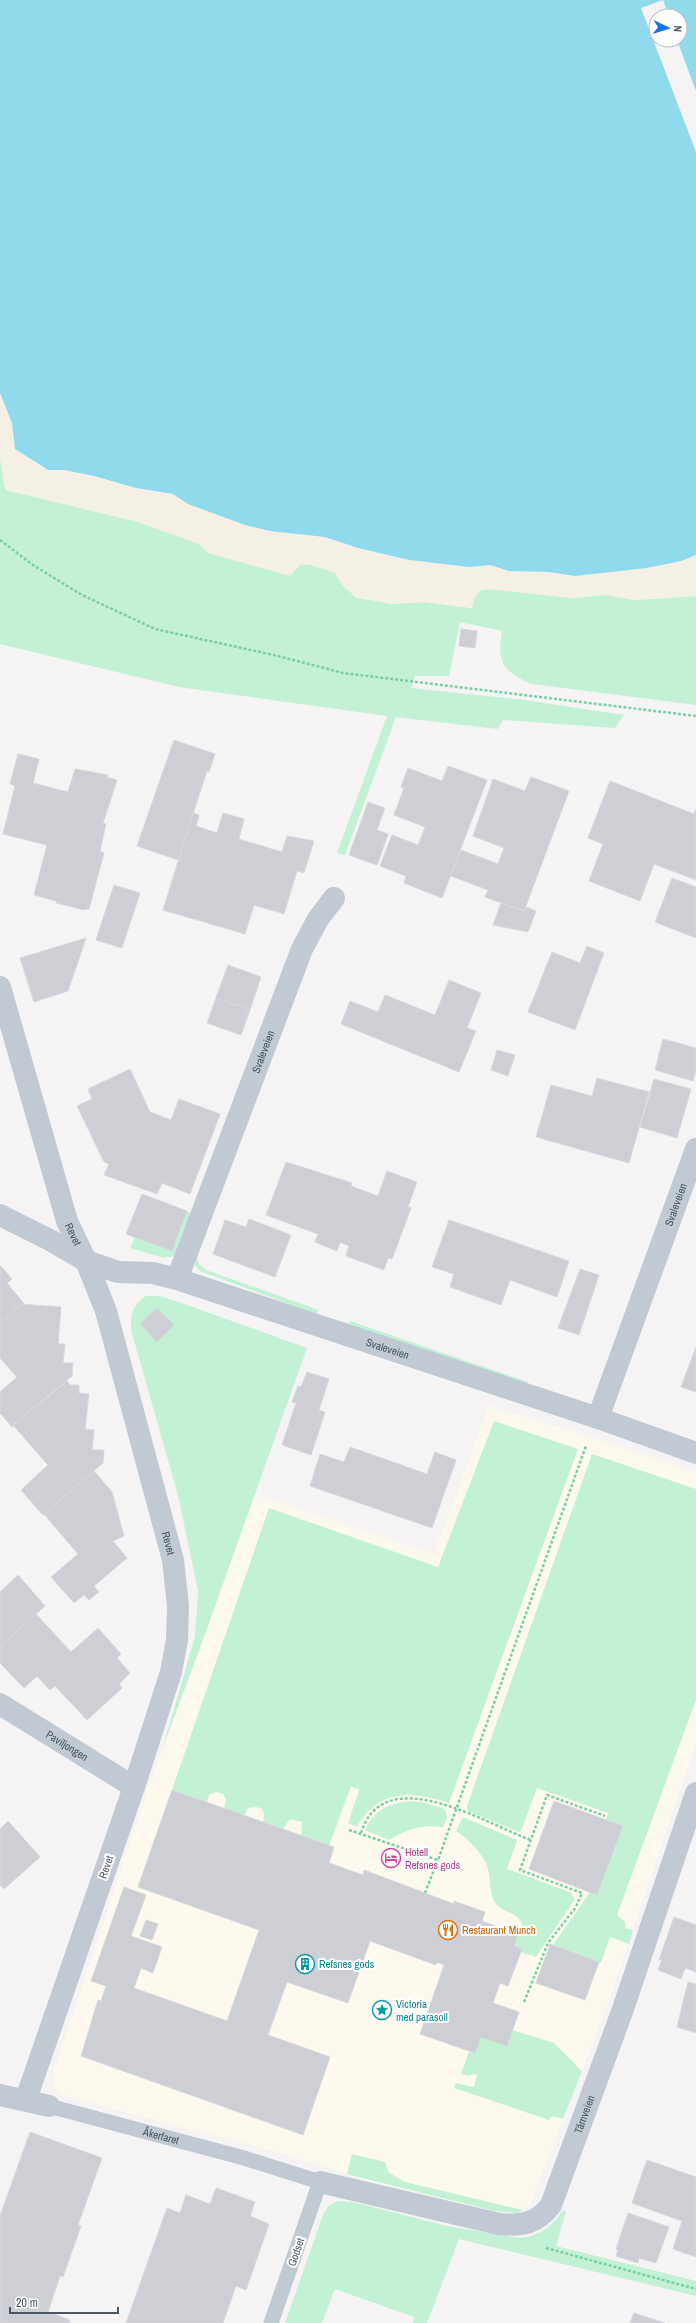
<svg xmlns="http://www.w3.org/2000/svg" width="696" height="2323" font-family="'Archivo Narrow',sans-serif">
	<rect width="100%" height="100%" fill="#f5f3f3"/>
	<path fill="#fdf9ef" d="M489,1406L583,1434L696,1472V1744L606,2009L530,2205L518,2213L494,2211L347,2174L256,2146L164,2123L59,2094L54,2085L53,2072L149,1785L255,1494L434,1554Z"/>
	<g fill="#c3f1d5">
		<path d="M0,458L71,505L138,522L199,544L208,553L294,570L300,565L309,564L335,573L345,588L391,604L425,602L472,608L475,596L481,590L488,589L573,598L606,595L634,600L696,596V705L532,684C502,671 497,663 502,631L460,622L449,676H415L411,688L524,700L624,715L615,728L503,720L498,729L396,717L345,855L337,853L387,716L179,687L0,644Z"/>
		<path d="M239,1144L197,1258L199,1264L206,1270L319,1310L316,1314L200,1271L194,1264Z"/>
		<path d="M187,1211L190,1212L189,1222L176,1254L171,1257H161L130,1248L135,1237L172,1251Z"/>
		<path d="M146,1296H159L176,1301L307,1348L203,1640L162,1750L195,1637L198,1591L178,1495L131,1330C131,1314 132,1305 146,1296Z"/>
		<path d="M350,1321L528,1382L521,1387L348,1327Z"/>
		<path d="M494,1421L578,1449L449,1803C412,1791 378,1789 357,1827L348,1823L359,1790L351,1786L329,1846L301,1836L302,1822L290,1819L283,1829L263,1822L264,1814L261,1808L254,1807L248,1808L244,1816L224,1808L226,1800L223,1794L216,1792L209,1795L207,1802L172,1790L269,1508L438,1567Z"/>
		<path d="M592,1454L696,1489V1700L617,1915L625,1922V1928L633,1930L629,1944L610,1937L601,1963L553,1945L590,1892L623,1826L606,1820L608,1813L537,1788L521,1831L519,1832L467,1811V1806Z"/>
		<path d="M412,1801L426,1803L445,1809L447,1818L443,1827C422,1824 407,1829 389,1840L365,1830C375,1809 389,1803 412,1801Z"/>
		<path d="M463,1817L517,1840L507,1869L570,1892L575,1899L536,1957L520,1952L514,1946L522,1923C515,1911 506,1914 497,1905C489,1897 491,1880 488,1869C483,1853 470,1841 456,1831Z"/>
		<path d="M512,2030L554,2043L582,2071L563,2119L552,2116L549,2120L454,2088L456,2083L474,2087L477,2075L473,2074L469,2076L461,2074L469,2052L475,2053L481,2037Z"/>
		<path d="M352,2154L385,2162L388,2172L405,2182L523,2210L518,2213L494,2211L347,2174Z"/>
		<path d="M338,2201L353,2202L447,2226L520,2238C539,2236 553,2227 562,2211H566L556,2246L696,2281V2296L459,2239L427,2323H413L414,2317L335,2289L322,2323H285L323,2215L329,2205Z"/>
	</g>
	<path fill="#f5f0e5" d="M0,393L12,423L15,449L43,469L64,470L156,493L173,494L188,504L245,525L270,531L325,537L358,548L409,560L469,567L490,565L509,571L609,572L647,568L696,555V596L634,600L606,595L573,598L488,589L481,590L475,596L472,608L425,602L391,604L357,598L345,588L335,573L309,564L300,565L290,576L208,553L199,544L138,522L5,490L0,458Z"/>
	<path fill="#90daee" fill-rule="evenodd" d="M0,0H696V555L681,561L647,568L575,576L549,572L509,571L490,565L469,567L409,560L358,548L325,537L270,531L245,525L188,504L173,494L136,488L94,476L64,470H48L15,449L12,423L0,393ZM656,16H680V40H656Z"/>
	<path fill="#f5f3f3" d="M663,0L669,16H656V40H677L696,91V152L641,8Z"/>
	<g fill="#cdcfd5" stroke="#d7d9de">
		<path d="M461,629L477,631L475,648L459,646Z"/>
		<path d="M174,740L215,754L209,772L207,771L178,860L137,846Z"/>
		<path d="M18,754L39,759L33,783L68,792L75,769L108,775L107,777L117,780L103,823L106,824L100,851L104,853L89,909H85L84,910L56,903V901L34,895L47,845L3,834L15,786L10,784Z"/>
		<path d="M448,766L487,780L442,898L404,883L406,876L380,866L392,835L418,845L425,827L394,815L404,788L401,787L408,768L442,781Z"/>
		<path d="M531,777L569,791L524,911L485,897L488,890L451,876L461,850L498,864L504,848L473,836L493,779L525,791Z"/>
		<path d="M610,781L694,814L696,809V880L654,864L640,901L589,881L603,844L588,838Z"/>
		<path d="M368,802L385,808L377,830L388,834L377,865L349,855Z"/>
		<path d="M193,813L199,815L196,826L217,833L223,813L244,819L239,839L282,852L287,836L314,841L304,873L297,871L284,914L254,905L245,934L163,910Z"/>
		<path d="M672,878L696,887V938L655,922Z"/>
		<path d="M114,885L140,893L122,948L96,940Z"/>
		<path d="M501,903L524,911L526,907L536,911L528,932L493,925Z"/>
		<path d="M86,938L68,991L34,1002L20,958Z"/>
		<path d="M587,946L604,953L575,1030L528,1012L552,952L580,963Z"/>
		<path d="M228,965L261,977L250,1010L216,998Z"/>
		<path d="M449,980L481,993L467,1028L476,1031L459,1072L341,1024L350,1001L378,1012L385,995L435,1015Z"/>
		<path d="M216,998L250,1010L241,1035L207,1023Z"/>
		<path d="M663,1039L696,1048V1071L693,1081L655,1070Z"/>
		<path d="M497,1050L515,1055L508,1076L491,1070Z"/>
		<path d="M130,1069L150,1112L171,1120L179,1099L220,1114L190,1194L162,1183L157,1194L104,1175L109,1164L104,1162L77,1106L92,1099L88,1089Z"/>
		<path d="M597,1078L649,1092L629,1163L536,1137L551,1085L592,1096Z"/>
		<path d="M654,1079L691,1089L677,1138L640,1127Z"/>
		<path d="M286,1162L352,1183L351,1186L378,1196L387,1171L417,1182L408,1207L411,1208L392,1259L388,1258L384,1270L346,1256L349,1246L340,1242L337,1251L315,1242L318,1234L266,1215Z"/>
		<path d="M142,1194L187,1211L172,1251L126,1234Z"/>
		<path d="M249,1219L291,1235L275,1277L213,1254L225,1220L246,1227Z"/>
		<path d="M449,1220L569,1261L557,1297L510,1280L501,1305L450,1287L454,1274L432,1267Z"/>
		<path d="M0,1265L12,1279L7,1283L25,1305L21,1304L0,1323Z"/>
		<path d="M580,1269L599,1275L579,1335L558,1328Z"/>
		<path d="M21,1304L61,1307L58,1344H65L63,1363H73L72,1376L13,1425V1428L0,1413V1392L17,1377L0,1358V1323Z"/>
		<path d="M157,1308L174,1325L157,1342L140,1324Z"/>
		<path d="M696,1347V1392L681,1387Z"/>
		<path d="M307,1372L329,1379L319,1410L325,1412L311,1455L282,1445L296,1403L292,1402L298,1386L301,1387Z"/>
		<path d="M67,1381L70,1385H79V1393L89,1394L85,1429L94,1430L92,1450H104L103,1463L43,1515L21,1490L48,1465L13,1425Z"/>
		<path d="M350,1447L427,1474L435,1452L456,1460L432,1528L310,1486L320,1454L344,1462Z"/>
		<path d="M94,1471L112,1492L124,1536L113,1541L127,1558L94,1586L99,1592L89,1600L84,1595L74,1603L51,1577L78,1554L44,1514Z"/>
		<path d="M18,1575L45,1606L0,1647V1592Z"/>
		<path d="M36,1614L71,1652L98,1628L121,1654L117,1658L130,1673L119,1684L122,1688L87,1720L55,1686L50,1690L37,1676L24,1688L0,1663V1647Z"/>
		<path d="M172,1790L334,1847L329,1863L363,1875L364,1870L454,1904V1901L485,1912L482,1921L518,1934L514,1946L522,1949L508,1986L500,1983L493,2003L519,2012L507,2046L481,2037L475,2053L420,2034L444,1965L437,1962L436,1965L370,1941L348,2003L287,1982L268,2035L330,2057L303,2135L81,2056L98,2000L101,2001L106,1986L91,1981L124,1887L146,1895L131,1936L162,1947L153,1973L141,1968L134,1988L227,2021L259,1930L138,1887Z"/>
		<path d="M554,1801L623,1826L597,1895L529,1869Z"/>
		<path d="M8,1821L40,1857L4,1889L0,1885V1829Z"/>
		<path d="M674,1917L696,1925V1972L685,1968L681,1979L658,1970L662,1960H659Z"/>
		<path d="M146,1920L158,1924L152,1940L140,1936Z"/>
		<path d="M550,1944L599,1962L585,2000L536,1983Z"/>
		<path d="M688,1982L696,1984V2033L677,2027Z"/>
		<path d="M30,2132L102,2158L78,2225L81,2226L63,2277L60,2276L48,2312L70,2320L69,2323H0V2216Z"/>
		<path d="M647,2160L696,2177V2257L673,2249L682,2221L632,2203Z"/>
		<path d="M216,2188L255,2202L250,2216L269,2224L246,2290L236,2286L223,2323H126L167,2208L180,2213L186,2195L210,2204Z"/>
		<path d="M628,2213L669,2227L656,2263L639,2258L638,2263L616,2256L618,2250L616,2249Z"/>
		<path d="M634,2313L665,2323H630Z"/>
	</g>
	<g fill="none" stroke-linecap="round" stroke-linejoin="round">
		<g stroke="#7ad0a6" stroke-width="2.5" stroke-dasharray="3 2" stroke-linecap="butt">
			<path d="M0,540L33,565L82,595L155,629L278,656L343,673L696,716"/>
			<path d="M349,1830L438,1860L586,1446"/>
			<path d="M361,1833C384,1759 486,1824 531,1840"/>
			<path d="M425,1893L438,1860"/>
			<path d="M524,2002L548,1943L576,1907L582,1893L520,1870L547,1795L605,1816"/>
			<path d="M546,2248L696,2289"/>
		</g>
		<path stroke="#c1cad2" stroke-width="15" id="s1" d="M49,2106L244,2158L320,2182L271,2323"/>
		<g stroke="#c1cad2" stroke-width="22">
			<path id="s2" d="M0,987L67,1221L86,1261L106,1311L173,1560L178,1606L177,1640L171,1672L134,1787L26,2099"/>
			<path id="s3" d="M0,1215L50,1240L86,1261L118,1272L153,1273L177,1279L598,1418L696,1453"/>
			<path id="s4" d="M177,1279L302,949L318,919L334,898"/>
			<path id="s5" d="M598,1418L696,1149"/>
			<path id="s6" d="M0,1704L134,1787"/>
			<path d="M0,2095L49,2106"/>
			<path id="s7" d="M320,2182L499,2224C521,2226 537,2224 551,2205L623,2009L696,1793"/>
		</g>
	</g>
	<defs>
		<g id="hotel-ring" transform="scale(1)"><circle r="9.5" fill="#fff" stroke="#d1479c" stroke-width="1.5"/><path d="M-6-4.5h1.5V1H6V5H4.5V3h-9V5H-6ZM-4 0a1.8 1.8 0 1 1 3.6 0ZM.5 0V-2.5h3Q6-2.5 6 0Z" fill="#d1479c"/></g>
		<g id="restaurant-ring" transform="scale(1)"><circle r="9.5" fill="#fff" stroke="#e8710a" stroke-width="1.5"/><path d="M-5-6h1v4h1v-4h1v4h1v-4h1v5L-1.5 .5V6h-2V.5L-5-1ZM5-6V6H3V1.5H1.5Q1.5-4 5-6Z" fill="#e8710a"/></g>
		<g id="building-ring" transform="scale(1)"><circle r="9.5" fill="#fff" stroke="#0f9aa8" stroke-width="1.5"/><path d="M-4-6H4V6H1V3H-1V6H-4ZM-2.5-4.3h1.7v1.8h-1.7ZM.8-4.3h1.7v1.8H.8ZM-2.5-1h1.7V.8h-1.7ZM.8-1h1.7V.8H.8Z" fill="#0f9aa8"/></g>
		<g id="sight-ring" transform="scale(1)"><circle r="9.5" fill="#fff" stroke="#0f9aa8" stroke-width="1.5"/><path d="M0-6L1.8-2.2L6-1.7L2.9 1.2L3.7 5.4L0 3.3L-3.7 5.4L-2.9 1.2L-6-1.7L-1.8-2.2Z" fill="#0f9aa8"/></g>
	</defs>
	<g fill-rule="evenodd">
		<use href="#hotel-ring" x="391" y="1858"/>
		<use href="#restaurant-ring" x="448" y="1930"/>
		<use href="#building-ring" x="305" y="1964"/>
		<use href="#sight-ring" x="382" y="2010"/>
	</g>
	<g text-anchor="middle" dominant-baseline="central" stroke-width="4" stroke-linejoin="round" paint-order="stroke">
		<g font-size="11" fill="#4a5661" stroke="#fff">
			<text stroke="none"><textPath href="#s4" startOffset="243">Svaleveien</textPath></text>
			<text stroke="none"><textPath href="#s5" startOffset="227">Svaleveien</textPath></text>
			<text stroke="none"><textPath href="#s2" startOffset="258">Revet</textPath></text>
			<text stroke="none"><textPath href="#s3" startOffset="413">Svaleveien</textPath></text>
			<text stroke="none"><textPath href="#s2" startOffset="582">Revet</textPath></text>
			<text stroke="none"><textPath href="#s6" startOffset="79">Paviljongen</textPath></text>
			<text transform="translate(106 1867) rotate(-71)">Revet</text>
			<text stroke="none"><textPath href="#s7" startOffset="339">Tårnveien</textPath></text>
			<text stroke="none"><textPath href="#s1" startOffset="116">Åkerfaret</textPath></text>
			<text transform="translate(296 2252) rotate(-71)">Godset</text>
		</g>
		<g font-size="11" fill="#b23c85" stroke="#fff" text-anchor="start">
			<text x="405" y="1852">Hotell<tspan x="405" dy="13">Refsnes gods</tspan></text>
		</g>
		<g font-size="11" fill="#c56008" stroke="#fff" text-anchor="start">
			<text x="462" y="1930">Restaurant Munch</text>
		</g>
		<g font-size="11" fill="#0d838f" stroke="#fff" text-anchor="start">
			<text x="319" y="1964">Refsnes gods</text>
			<text x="396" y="2004">Victoria<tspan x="396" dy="13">med parasoll</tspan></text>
		</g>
	</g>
	<g transform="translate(668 28) rotate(94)"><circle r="19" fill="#ffffff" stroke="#b7bbc0"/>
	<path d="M0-3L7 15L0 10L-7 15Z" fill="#1a73e8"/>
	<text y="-6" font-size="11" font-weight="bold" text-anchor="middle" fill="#4a5661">N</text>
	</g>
	<path d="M10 2307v6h108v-6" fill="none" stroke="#4a5661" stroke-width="2"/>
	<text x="16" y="2307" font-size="12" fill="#4a5661" stroke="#ffffff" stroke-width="3" paint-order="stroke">20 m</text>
</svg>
